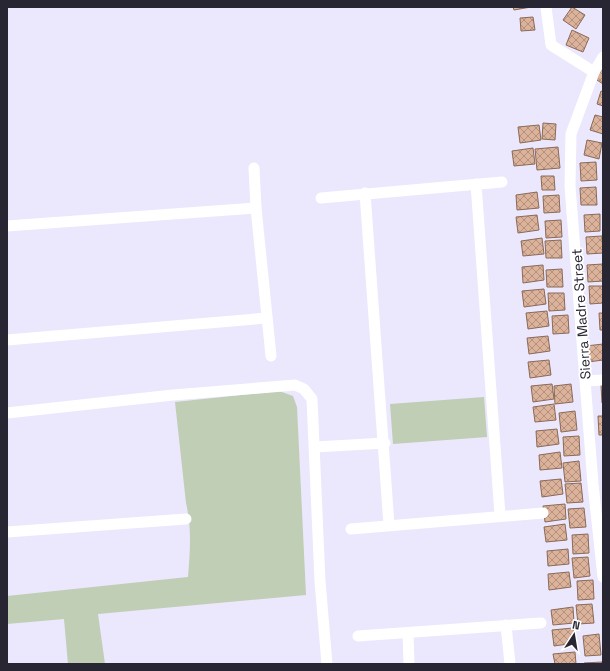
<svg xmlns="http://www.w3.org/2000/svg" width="610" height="671" font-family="'Space Grotesk',sans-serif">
	<defs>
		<pattern id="building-cross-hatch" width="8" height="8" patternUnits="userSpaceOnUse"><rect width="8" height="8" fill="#dcb29a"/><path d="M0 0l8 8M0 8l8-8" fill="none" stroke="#b2917e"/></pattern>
	</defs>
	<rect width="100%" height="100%" fill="#ebe7fd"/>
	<g fill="#bfceb4">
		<path d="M279,391L293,396L297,407L306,595L98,614L105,664H68L64,619L7,624V596L188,577C190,552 192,528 186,503L175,402Z"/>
		<path d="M484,397L487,437L393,444L390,404Z"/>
	</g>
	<g fill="url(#building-cross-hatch)" stroke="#8a6a58">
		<path d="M513,7H531L514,10Z"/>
		<path d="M572,7L585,15L576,29L563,20Z"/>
		<path d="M533,17L535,30L521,31L520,18Z"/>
		<path d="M572,30L589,38L583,52L566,45Z"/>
		<path d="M603,64V84L594,78Z"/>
		<path d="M601,91L603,92V106L597,104Z"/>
		<path d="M595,115L603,117V134L590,130Z"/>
		<path d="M543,123L556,124L555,140L542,139Z"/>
		<path d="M539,125L541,140L520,143L518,127Z"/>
		<path d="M587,140L602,143L599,159L584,155Z"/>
		<path d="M558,147L560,168L537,170L535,149Z"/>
		<path d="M533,148L535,164L514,166L512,151Z"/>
		<path d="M596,162L597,180L581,181L580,163Z"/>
		<path d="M541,176H554L555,190H542Z"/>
		<path d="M596,187L597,205H581L580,188Z"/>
		<path d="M537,192L539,208L517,210L516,195Z"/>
		<path d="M559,195L560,212L544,213L543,196Z"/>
		<path d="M600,214V231L585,232L584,215Z"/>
		<path d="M537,215L539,230L518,233L516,217Z"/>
		<path d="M561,220L562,237L546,238L545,221Z"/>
		<path d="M602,236L603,253L587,254L586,237Z"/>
		<path d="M542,238L544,254L523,256L521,241Z"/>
		<path d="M561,240L562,258H546L545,241Z"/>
		<path d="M603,264V281L588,282L587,265Z"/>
		<path d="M543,265L544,280L523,283L522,267Z"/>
		<path d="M562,269L563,287H547L546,270Z"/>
		<path d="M589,286H603V303L590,304Z"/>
		<path d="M544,289L546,304L524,307L522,291Z"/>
		<path d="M548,293H564L565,310L549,311Z"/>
		<path d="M547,311L549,326L528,329L526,313Z"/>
		<path d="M599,313H603V330H600Z"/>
		<path d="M568,315L569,333L553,334L552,316Z"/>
		<path d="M548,336L550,351L529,354L527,338Z"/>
		<path d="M603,344V360L588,362L586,346Z"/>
		<path d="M549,360L551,375L530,378L528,362Z"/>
		<path d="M552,384L554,399L533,402L531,386Z"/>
		<path d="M571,384L573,402L555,404L554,386Z"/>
		<path d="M601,385H603V403H602Z"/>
		<path d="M554,404L556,420L535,422L533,407Z"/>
		<path d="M575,411L577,430L561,432L559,413Z"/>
		<path d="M598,416H603V435H599Z"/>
		<path d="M557,429L559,444L537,447L536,431Z"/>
		<path d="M579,436L580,455L564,456L563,437Z"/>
		<path d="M560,452L562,468L540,470L539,455Z"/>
		<path d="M579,461L581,481L565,482L563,463Z"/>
		<path d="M561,479L563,494L542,497L540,481Z"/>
		<path d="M581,483L583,502L567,503L565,484Z"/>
		<path d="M565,504L566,519L545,522L543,506Z"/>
		<path d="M584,508L586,527L570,528L568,509Z"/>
		<path d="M565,524L567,540L546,542L544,527Z"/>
		<path d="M588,534L589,553L573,554L572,535Z"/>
		<path d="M568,549L569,564L548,566L547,551Z"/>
		<path d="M588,557L590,576L574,578L572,558Z"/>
		<path d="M569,572L571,587L549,590L548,574Z"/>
		<path d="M593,580L594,599L578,600L577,581Z"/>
		<path d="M592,604L594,623L578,624L576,605Z"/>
		<path d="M573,607L574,623L553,625L551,610Z"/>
		<path d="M573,628L575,643L554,646L552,630Z"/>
		<path d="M599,634L601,655L585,656L583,636Z"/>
		<path d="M575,652L576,664H555L553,654Z"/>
		<path d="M602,662V664H584V663Z"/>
	</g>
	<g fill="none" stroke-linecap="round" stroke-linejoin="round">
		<g stroke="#fff" stroke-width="11">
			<path d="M546,7L551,45L594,72"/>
			<path d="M603,57L594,72L571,134L570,186L593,484L603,577"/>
			<path d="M254,168L256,208L271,356"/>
			<path d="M476,184L500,515"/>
			<path d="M365,193L389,525"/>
			<path d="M321,198L502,182"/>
			<path d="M7,226L256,208"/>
			<path d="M7,340L267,318"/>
			<path d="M586,381L603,380"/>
			<path d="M7,413L173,395L295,385L304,389L312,399L320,581L327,664"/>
			<path d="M315,447L385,443"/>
			<path d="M351,529L543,513"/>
			<path d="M7,532L186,519"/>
			<path d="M506,625L510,664"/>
			<path d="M408,633L409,664"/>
			<path d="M358,636L541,623"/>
		</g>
	</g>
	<g text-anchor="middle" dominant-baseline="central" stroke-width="3.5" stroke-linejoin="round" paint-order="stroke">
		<g font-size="14" fill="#292633" stroke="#fff">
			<text transform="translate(581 314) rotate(-94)">Sierra Madre Street</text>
		</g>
	</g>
	<rect width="610" height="671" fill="none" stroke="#292633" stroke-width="16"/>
	<g transform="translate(574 635) rotate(12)" stroke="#ffffff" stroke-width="3" paint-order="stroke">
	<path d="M0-3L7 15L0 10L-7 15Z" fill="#292633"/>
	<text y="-6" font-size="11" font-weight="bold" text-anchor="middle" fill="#292633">N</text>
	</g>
</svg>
